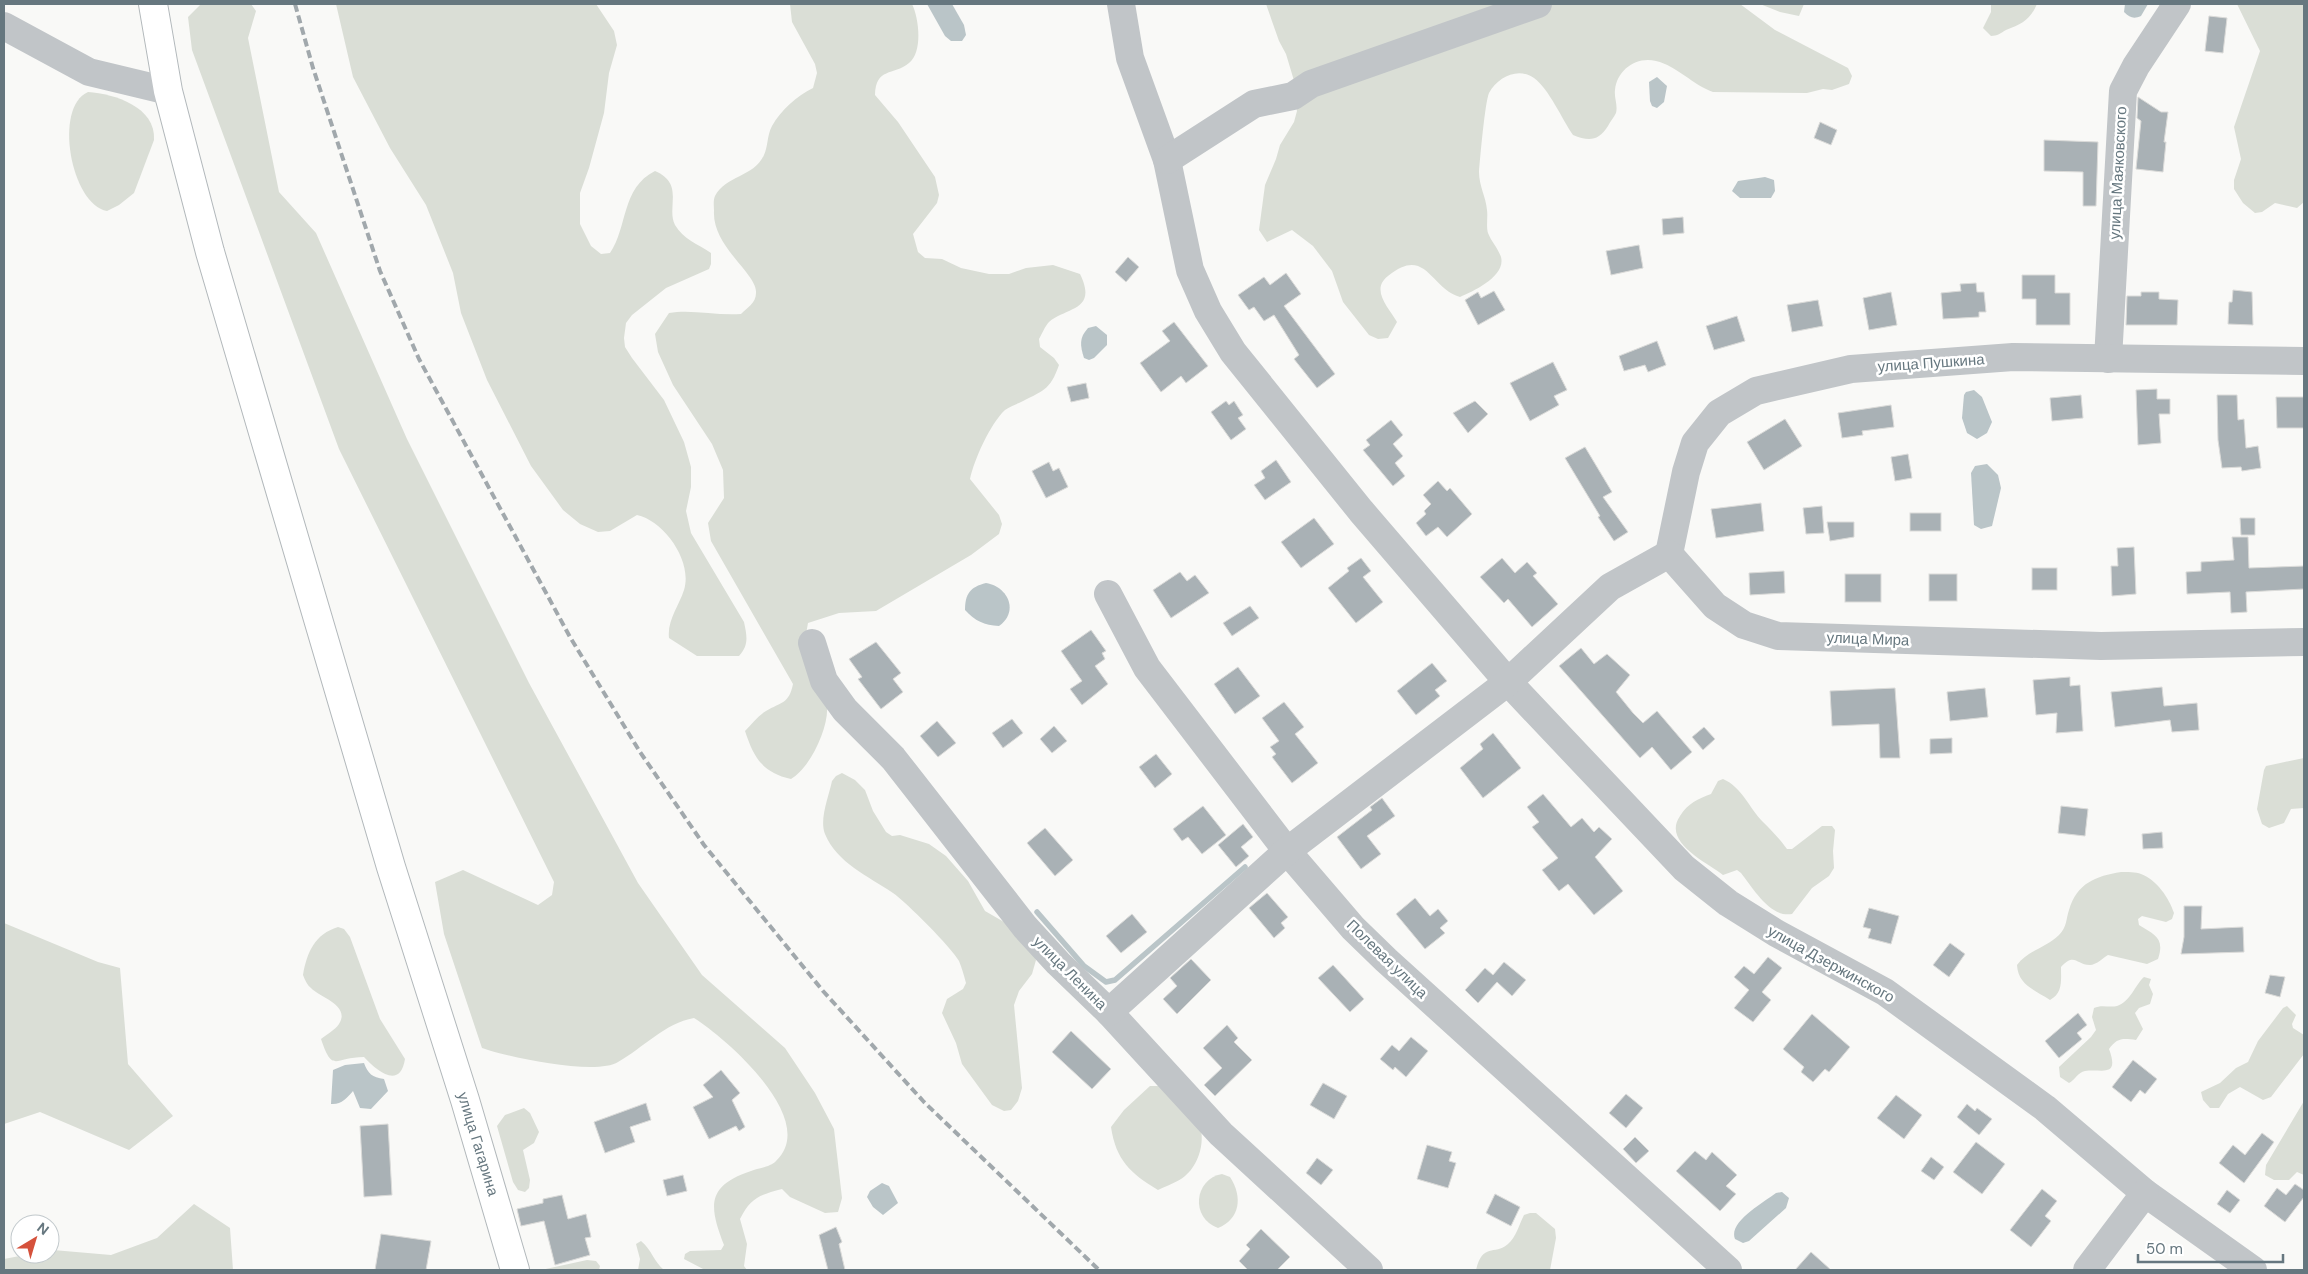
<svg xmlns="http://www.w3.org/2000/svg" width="2308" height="1274" font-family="'DM Sans',sans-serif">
	<rect width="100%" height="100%" fill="#f9f9f7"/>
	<g fill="#daded6">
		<path d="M201,4H251L256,11L248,38L279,192L316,233L407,439L529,683L638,883L702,975L785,1048L815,1093L834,1129L842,1198L838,1212L825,1213L790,1197L782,1189C760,1195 751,1197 740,1219L747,1244L744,1266L747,1270H705L684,1259L685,1254L690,1251L721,1250L724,1245C709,1206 706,1186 751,1171C758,1168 771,1167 776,1161C820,1120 726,1038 694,1018C665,1023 643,1048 618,1062C596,1076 507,1057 482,1048L444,934L435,882L463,870L538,905L552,895L554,882L339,449L192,50L188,17Z"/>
		<path d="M336,4H596L614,31L617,45L609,73L604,113L589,168L580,193V224L591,246L601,254L610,253C628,227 621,188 655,171C685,184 666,207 675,225C683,239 698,244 711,253V264L709,269L666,288L632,315L626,323L624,338L625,347L632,358L664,400L684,442L691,467V487L686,511L691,533L744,622C747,636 749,645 739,656H697L669,638C667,620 679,606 684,590C693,561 664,521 637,515L610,531L598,532L580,524L563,510L531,466L487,380L461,313L453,273L426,205L390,148L353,77Z"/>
		<path d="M790,4H912C919,18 923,52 909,63C893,76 876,67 875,95L898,122L935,177L939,195L937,203L913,234L918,252L925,258L942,259L961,268L989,274H1009L1026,268L1053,265L1080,274C1098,311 1067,307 1049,322C1045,326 1042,334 1039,339L1040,347L1054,358L1059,365C1050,391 1042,391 1019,403C1014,405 1009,407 1005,410C990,424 974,460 970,479L999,515L1002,524L999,534L971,555L876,611L839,613L808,623L803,651L827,706C829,728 810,768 791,779C762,772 754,758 745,731C751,725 758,716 766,711C781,702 789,704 793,684L711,541L708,523L724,498L723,470L712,444L673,385L658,352L655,334L669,313C692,309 717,316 741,314C747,308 756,303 756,293C758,274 712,247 714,211C714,207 713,200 715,196C725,176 754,177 764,155C768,147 767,135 772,126C781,110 797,96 813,88L817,73L815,64L792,22Z"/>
		<path d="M1266,4H1740L1775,30L1848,68L1852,76L1849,84L1832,90L1823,89L1807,93L1713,92C1693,85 1677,66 1656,61C1636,56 1617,70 1615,90C1614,98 1618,105 1616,113C1614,117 1610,122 1608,126C1598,142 1588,141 1573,135C1562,119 1549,89 1534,78C1518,67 1498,77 1489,93C1485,102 1480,159 1479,172C1479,186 1486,197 1487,210C1488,217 1486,226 1488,233C1491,241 1498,248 1501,257C1506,276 1474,291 1460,297C1430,288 1426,245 1388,276C1370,290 1389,308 1397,322L1388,338L1378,339L1369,335L1343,302L1332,271L1313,246L1292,230L1267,242L1259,230L1265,185L1276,159L1280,145L1294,122L1297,111L1293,96L1295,84L1286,54L1279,41Z"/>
		<path d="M1760,4H1804L1799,16L1780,12Z"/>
		<path d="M1991,4H2037C2030,20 2022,24 2006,30C2001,33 1997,36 1991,36L1983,28L1991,12Z"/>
		<path d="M2237,4H2304V202L2297,208L2275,203L2262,212L2255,213L2243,203L2234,189V180L2241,159L2234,127L2260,51Z"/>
		<path d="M88,92C115,94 156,107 154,140L134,193L119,205L107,211C71,205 53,107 88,92Z"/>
		<path d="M2304,758V808L2291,809L2284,823L2269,828L2262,824L2257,809L2264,770L2266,766Z"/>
		<path d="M842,773L855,780L865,790L873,811L886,832L892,836L900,835L929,844L946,856L968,881L985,911L1011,926L1030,947L1036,960L1032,974L1019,991L1014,1005L1022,1088L1018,1101L1011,1110L1004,1111L992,1105L962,1064L956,1043L942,1013L947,999L963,989L966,983C964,976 962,968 959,961C952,948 906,902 893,893C868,876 837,863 825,834C819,819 829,796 832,781L836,776Z"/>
		<path d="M1723,779C1742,787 1749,808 1763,822C1772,831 1779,838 1787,849H1792L1822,826H1832L1835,830L1833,851L1834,868L1829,876L1812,888L1792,914C1770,918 1753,888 1741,873L1737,870L1723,875C1706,862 1662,842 1680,816C1688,803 1698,799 1711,794L1718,781Z"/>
		<path d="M2121,872C2127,872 2136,872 2141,874C2157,880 2169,898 2174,913L2172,919L2166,922L2142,916L2138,919L2139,925C2155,935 2165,938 2158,959L2147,964L2108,955C2103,958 2096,965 2090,965C2076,965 2075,952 2061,967C2061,981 2063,993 2050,1000C2035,990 2018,985 2017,965C2028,950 2046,948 2059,935C2067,927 2066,919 2069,910C2077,883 2096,876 2121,872Z"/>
		<path d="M4,923L98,962L120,968L128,1064L173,1116L129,1150L40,1112L4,1124Z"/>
		<path d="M338,927L344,929L350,937L380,1019L405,1059C400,1090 377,1071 364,1057C334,1057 333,1074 321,1039C327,1034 335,1030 339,1024C351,1005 319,997 311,988C307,985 305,980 303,975C307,952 315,934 338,927Z"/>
		<path d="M2144,977L2151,979L2149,985L2153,994L2150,1004L2139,1008L2135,1013L2143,1029L2136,1040C2122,1038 2117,1038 2109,1049C2120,1079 2101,1068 2085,1071C2078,1072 2075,1080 2069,1083L2060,1077L2059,1067L2091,1037L2096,1030L2092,1017L2094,1008C2102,1004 2109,1008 2117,1006C2131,1001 2135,985 2144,977Z"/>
		<path d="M2287,1006L2296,1015L2292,1024L2293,1028L2304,1035V1054L2271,1097L2263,1100L2240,1087L2228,1094L2219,1108H2210L2203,1100L2201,1092L2220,1083L2236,1068L2248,1062L2258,1041L2283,1008Z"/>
		<path d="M1150,1086H1164C1174,1096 1186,1105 1195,1116C1208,1133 1201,1163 1185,1176C1178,1182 1166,1186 1158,1190C1130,1173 1116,1160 1111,1127L1124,1110Z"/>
		<path d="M2304,1101V1175L2297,1172L2289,1180H2274L2265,1175L2266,1165Z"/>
		<path d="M524,1108L530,1113L539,1132L534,1143L523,1150L530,1180L529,1188L525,1192L518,1190L513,1182L497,1126L505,1115Z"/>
		<path d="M1222,1174L1230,1177C1243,1197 1240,1219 1218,1228C1190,1218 1194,1179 1222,1174Z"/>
		<path d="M194,1204L230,1228L233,1270H4V1259L30,1254H50V1250H53L111,1255L157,1238Z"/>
		<path d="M1530,1213H1536L1555,1229L1556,1238L1550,1270H1476C1483,1242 1494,1256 1508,1244C1516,1237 1519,1225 1524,1215Z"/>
		<path d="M641,1241C652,1250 654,1262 664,1270H638L640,1259L636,1244Z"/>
		<path d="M587,1260L596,1261L600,1266L599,1270H541Z"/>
	</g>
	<g fill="#bac5c8">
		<path d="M927,4H952L964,25L966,35L962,41H951L945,36Z"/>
		<path d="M2125,4H2148L2141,16C2134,19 2130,18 2124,12Z"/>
		<path d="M1657,77L1667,86L1664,102L1657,108L1652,106L1650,101L1649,82Z"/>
		<path d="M1765,177L1774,180L1775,191L1771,198H1740L1732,191L1738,181Z"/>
		<path d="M1096,326L1107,335V345L1094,358L1089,360L1084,358C1080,345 1079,338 1088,328Z"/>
		<path d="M1974,390L1982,397L1992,422L1987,433L1977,439L1967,433L1962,418L1964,395L1966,392Z"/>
		<path d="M1987,464L1998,475L2001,488L1992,526L1981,529L1974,525L1971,473L1975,466Z"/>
		<path d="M986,583C1007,586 1020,611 999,626C984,625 975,621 965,610C965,594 970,587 986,583Z"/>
		<path d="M364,1063C368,1074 372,1077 384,1079L388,1091L371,1109L360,1108L353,1091C347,1098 341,1105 331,1104L333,1070L345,1065Z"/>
		<path d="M882,1183L889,1186L898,1203L883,1215L873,1207L867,1197L870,1191Z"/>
		<path d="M1782,1192L1789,1198L1786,1208L1749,1241L1743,1243L1735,1239C1728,1222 1763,1203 1776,1193Z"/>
	</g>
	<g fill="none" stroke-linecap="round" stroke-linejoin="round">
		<path stroke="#bac5c8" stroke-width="5.5" d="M1037,912L1084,966L1106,982L1115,980L1245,867"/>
	</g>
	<g fill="#a9b1b5" stroke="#dbdbd9">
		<path d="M2209,16L2227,18L2223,53L2205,51Z"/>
		<path d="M2138,97L2161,112H2168L2164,142H2166L2163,172L2136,169L2141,121L2137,118Z"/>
		<path d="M1820,122L1837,130L1831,145L1814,138Z"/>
		<path d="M2044,140L2098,142L2096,206H2083V172L2044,171Z"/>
		<path d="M1683,217L1684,233L1663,235L1662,219Z"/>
		<path d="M1639,245L1643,268L1611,275L1606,251Z"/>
		<path d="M1128,257L1139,267L1126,282L1115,272Z"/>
		<path d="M1286,273L1301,294L1284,306L1335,374L1317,388L1294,359L1299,355L1274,315L1264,321L1254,307L1249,310L1238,295L1264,277L1270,285Z"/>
		<path d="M2022,275H2055V293H2070V325H2036V299H2022Z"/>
		<path d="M1976,283L1977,292H1984L1986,312H1979V317L1943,319L1941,293L1961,291L1960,284Z"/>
		<path d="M2233,290L2252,292L2253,325L2228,324L2229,302H2232Z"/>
		<path d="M1494,291L1505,310L1478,325L1465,300L1478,292L1481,298Z"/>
		<path d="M1891,292L1897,325L1869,330L1863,298Z"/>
		<path d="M2141,292H2159V299L2178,300L2177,325H2126L2127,296H2141Z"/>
		<path d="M1818,300L1823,326L1792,332L1787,305Z"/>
		<path d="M1737,316L1745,341L1714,350L1706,326Z"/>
		<path d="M1174,322L1208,366L1186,383L1181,376L1161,392L1140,363L1170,341L1162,331Z"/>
		<path d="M1657,341L1666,365L1648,372L1645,365L1624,371L1619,356Z"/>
		<path d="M1553,362L1567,390L1554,396L1559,405L1530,421L1510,383Z"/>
		<path d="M1086,383L1089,398L1071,402L1067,387Z"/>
		<path d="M2157,389V399H2170V414H2159L2161,443L2138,445L2136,390Z"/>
		<path d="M2081,395L2083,418L2052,421L2050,398Z"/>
		<path d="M2217,395H2237L2238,420L2244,419L2246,448L2258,446L2261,468L2242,471L2241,467L2222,468L2218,440Z"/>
		<path d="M2276,397H2304V428H2277Z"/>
		<path d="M1226,401L1229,405L1234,401L1243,415L1238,418L1246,429L1231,440L1211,412Z"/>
		<path d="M1475,401L1488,414L1468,433L1453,413Z"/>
		<path d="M1891,405L1894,427L1862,431L1863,435L1842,438L1838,413Z"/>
		<path d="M1785,419L1802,446L1764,470L1747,442Z"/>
		<path d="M1391,420L1403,435L1393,444L1403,456L1395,463L1405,476L1393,486L1363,450L1370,445L1366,440Z"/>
		<path d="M1585,447L1612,492L1603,497L1628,532L1614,541L1598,517L1600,516L1565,458Z"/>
		<path d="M1908,454L1912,478L1895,481L1891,457Z"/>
		<path d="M1276,460L1291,482L1265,500L1254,485L1265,478L1261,471Z"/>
		<path d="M1049,462L1053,471L1059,468L1068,487L1046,498L1032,471Z"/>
		<path d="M1438,481L1447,491L1450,488L1472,514L1447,537L1438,527L1426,536L1416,523L1426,514L1424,511L1431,504L1423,495Z"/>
		<path d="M1761,503L1764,531L1716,538L1711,509Z"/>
		<path d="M1822,506L1824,533L1806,534L1803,508Z"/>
		<rect x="1910" y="513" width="31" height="18"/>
		<path d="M1314,518L1334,544L1301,568L1281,542Z"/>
		<path d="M2240,518H2255V535H2241Z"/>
		<path d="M1827,522H1854V537L1830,541Z"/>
		<path d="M2232,537H2248L2249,568L2304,566V589L2246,592L2247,612L2231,613L2230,592L2187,594L2186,572L2201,571V562L2234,560Z"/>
		<path d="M2134,547L2136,594L2112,596L2111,566H2118L2117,548Z"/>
		<path d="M1361,558L1371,571L1363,577L1383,602L1356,623L1328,588L1349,571L1347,568Z"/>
		<path d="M1502,558L1515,573L1527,562L1537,573L1533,576L1558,604L1532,627L1508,599L1504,603L1480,577Z"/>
		<rect x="2032" y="568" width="25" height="22"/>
		<path d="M1784,571L1785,593L1750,595L1749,573Z"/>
		<path d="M1180,572L1187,581L1195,575L1209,593L1171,618L1153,590Z"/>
		<rect x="1845" y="574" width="36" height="28"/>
		<rect x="1929" y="574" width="28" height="27"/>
		<path d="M1250,606L1259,618L1232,636L1223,623Z"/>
		<path d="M1091,630L1106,651L1102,653L1105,659L1095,666L1108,684L1082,705L1070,689L1082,681L1061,651Z"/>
		<path d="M876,642L901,673L893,679L903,692L881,709L858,679L862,677L849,659Z"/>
		<path d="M1581,648L1594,664L1607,654L1630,675L1616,692L1633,713L1643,723L1657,711L1692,752L1671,770L1652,747L1640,758L1559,666Z"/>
		<path d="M1432,663L1447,681L1435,690L1440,696L1416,715L1397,691Z"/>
		<path d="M1238,667L1260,696L1235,714L1214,684Z"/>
		<path d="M2070,677V686L2080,685L2083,731L2056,733L2057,713L2036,715L2033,680Z"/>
		<path d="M2162,687L2164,706L2197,703L2199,730L2172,732L2170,720L2115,727L2111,692Z"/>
		<path d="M1895,688L1900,758H1880L1879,724L1832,726L1830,691Z"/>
		<path d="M1985,688L1988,717L1950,721L1947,692Z"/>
		<path d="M1284,702L1304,727L1295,734L1318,763L1292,783L1272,757L1276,754L1270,747L1279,741L1262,718Z"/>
		<path d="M1012,719L1023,733L1003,748L992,733Z"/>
		<path d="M937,721L956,743L938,757L920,736Z"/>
		<path d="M1054,726L1067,741L1052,753L1040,739Z"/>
		<path d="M1704,727L1715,739L1703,750L1692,737Z"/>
		<path d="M1493,733L1521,768L1483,798L1460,768L1483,749L1480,744Z"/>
		<path d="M1952,738V753L1930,754V739Z"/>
		<path d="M1156,754L1172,774L1155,788L1139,767Z"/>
		<path d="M1543,794L1571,827L1582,818L1594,832L1599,827L1612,839L1595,857L1623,891L1594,915L1568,884L1559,891L1542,870L1558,858L1532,827L1539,822L1527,807Z"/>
		<path d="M1382,798L1395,816L1367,836L1381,854L1361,869L1337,837L1372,810L1370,807Z"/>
		<path d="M1203,806L1226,835L1202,854L1188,837L1182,841L1173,829Z"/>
		<path d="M2061,806L2088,809L2085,836L2058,833Z"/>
		<path d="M1243,824L1253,837L1241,847L1249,856L1236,867L1218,845Z"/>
		<path d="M1045,828L1073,860L1055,876L1027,843Z"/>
		<path d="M2162,832L2163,848L2143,849L2142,834Z"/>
		<path d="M1267,893L1288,917L1281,923L1285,928L1274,938L1249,908Z"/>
		<path d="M1415,898L1430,916L1438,909L1448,921L1440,928L1445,933L1425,949L1396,914Z"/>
		<path d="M2184,906H2202L2201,929L2243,927L2244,952L2181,954L2184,937Z"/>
		<path d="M1869,908L1899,916L1891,944L1868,938L1871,929L1863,927Z"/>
		<path d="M1132,914L1147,932L1121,953L1106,936Z"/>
		<path d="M1950,943L1965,954L1949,977L1933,965Z"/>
		<path d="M1768,957L1782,968L1762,992L1771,1000L1753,1022L1734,1008L1749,990L1734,977L1744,966L1754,974Z"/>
		<path d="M1191,959L1211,980L1177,1014L1163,999L1177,986L1170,978Z"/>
		<path d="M1504,962L1526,980L1512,996L1497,982L1478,1003L1465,990L1485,968L1493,975Z"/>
		<path d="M1333,965L1364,999L1350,1012L1318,978Z"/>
		<path d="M2270,975L2285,977L2280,997L2265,993Z"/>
		<path d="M2078,1013L2087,1025L2077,1033L2082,1039L2059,1058L2045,1041Z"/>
		<path d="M1812,1014L1850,1047L1829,1072L1825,1069L1813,1082L1801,1072L1804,1067L1783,1049Z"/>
		<path d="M1227,1025L1238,1038L1234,1042L1252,1060L1215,1096L1204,1085L1222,1068L1203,1048Z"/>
		<path d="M1071,1031L1111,1069L1092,1089L1052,1052Z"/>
		<path d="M1411,1037L1428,1051L1406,1077L1395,1067L1393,1070L1380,1059L1392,1045L1399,1051Z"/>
		<path d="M2133,1060L2157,1079L2145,1094L2140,1090L2131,1102L2112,1087Z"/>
		<path d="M721,1070L740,1093L732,1100L745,1127L739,1131L736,1126L709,1139L693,1107L713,1097L703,1085Z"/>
		<path d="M1323,1083L1347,1096L1334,1119L1310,1105Z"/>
		<path d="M1626,1094L1643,1108L1626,1128L1609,1113Z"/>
		<path d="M1896,1095L1922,1115L1904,1139L1877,1118Z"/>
		<path d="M646,1103L651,1120L630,1127L635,1142L605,1153L594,1122Z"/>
		<path d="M1967,1104L1975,1111L1977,1108L1992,1119L1979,1135L1957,1117Z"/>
		<path d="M388,1124L392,1195L364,1197L360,1126Z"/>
		<path d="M2262,1133L2274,1142L2244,1183L2219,1163L2233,1145L2245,1155Z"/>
		<path d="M1635,1137L1649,1151L1636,1163L1623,1149Z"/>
		<path d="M1976,1142L2005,1164L1982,1194L1953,1172Z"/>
		<path d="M1427,1145L1452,1152L1449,1161L1456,1163L1448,1188L1417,1179Z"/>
		<path d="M1695,1151L1706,1160L1712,1152L1737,1175L1726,1186L1736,1194L1720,1211L1676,1171Z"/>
		<path d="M1931,1157L1944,1167L1934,1180L1921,1171Z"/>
		<path d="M1317,1158L1333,1170L1321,1185L1306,1173Z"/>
		<path d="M683,1175L687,1191L667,1196L663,1180Z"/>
		<path d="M2295,1184L2304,1190V1197L2285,1222L2264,1206L2277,1188L2286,1195Z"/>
		<path d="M2042,1189L2057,1201L2045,1216L2051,1221L2031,1247L2010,1230Z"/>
		<path d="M2227,1190L2240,1200L2230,1213L2217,1204Z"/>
		<path d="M1495,1194L1520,1207L1511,1226L1486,1213Z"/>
		<path d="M562,1195L568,1219L586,1214L591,1237L585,1238L590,1255L555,1265L544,1221L521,1226L517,1209L543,1203V1199Z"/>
		<path d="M836,1227L842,1242L839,1244L845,1270H828L819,1235Z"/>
		<path d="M1261,1229L1290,1257L1277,1270H1248L1239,1261L1250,1249L1246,1245Z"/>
		<path d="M381,1234L431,1241L426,1270H375Z"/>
		<path d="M1811,1252L1831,1270H1795Z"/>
	</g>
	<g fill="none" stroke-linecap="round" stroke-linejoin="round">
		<g stroke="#b2b8bb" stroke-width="30">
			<path id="major" d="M153,4L168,91L210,252L391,867L465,1100L515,1270"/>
		</g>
		<g stroke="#c1c5c8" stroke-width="28">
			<path d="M1121,4L1130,58L1167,160L1190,270L1208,311L1233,352L1361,511L1508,682L1684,868L1728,903L1776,933L1885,992L2045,1108L2145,1193L2253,1270"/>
			<path d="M4,26L89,72L168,91"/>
			<path d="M1167,160L1254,104L1293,96L1311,84L1538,4"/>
			<path d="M2108,359L2123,91L2136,66L2177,4"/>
			<path d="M1669,554L1686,472L1695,443L1719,413L1756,391L1851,369L2013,357L2304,361"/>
			<path d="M1108,594L1147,668L1287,851L1353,928L1386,960L1728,1270"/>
			<path d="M812,643L824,681L845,710L893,758L1025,927L1058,963L1109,1012L1221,1134L1369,1270"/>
			<path d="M1109,1012L1287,851L1508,682L1610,587L1669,554L1715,606L1744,625L1778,636L2101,646L2304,642"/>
			<path d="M2087,1270L2145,1193"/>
		</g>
		<use href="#major" stroke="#fff" stroke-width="28"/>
		<path stroke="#a1a8ac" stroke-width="4" stroke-dasharray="8 4" stroke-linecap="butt" d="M295,4L313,68L380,271L419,359L570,637L640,752L704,845L823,991L924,1102L1099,1270"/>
	</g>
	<g text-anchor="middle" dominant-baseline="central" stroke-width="5" stroke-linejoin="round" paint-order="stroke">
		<g font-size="15" fill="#66777f" stroke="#fff">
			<text transform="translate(2118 173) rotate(-87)">улица Маяковского</text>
			<text transform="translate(1931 363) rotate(-4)">улица Пушкина</text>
			<text transform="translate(1868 639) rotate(2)">улица Мира</text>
			<text transform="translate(1387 959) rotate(44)">Полевая улица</text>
			<text transform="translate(1831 964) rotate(29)">улица Дзержинского</text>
			<text transform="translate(1070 973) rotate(45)">улица Ленина</text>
			<text transform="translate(478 1144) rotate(73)">улица Гагарина</text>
		</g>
	</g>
	<rect width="2308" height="1274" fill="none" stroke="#66777f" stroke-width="10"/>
	<g transform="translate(35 1239) rotate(38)"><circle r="24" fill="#ffffff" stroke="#c2c9cc"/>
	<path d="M0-4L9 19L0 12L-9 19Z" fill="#d5513b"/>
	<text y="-8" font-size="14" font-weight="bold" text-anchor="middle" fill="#66777f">N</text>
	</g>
	<path d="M2138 1254v8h145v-8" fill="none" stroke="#66777f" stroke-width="2.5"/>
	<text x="2146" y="1254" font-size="15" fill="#66777f" stroke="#ffffff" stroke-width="4" paint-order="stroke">50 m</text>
</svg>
